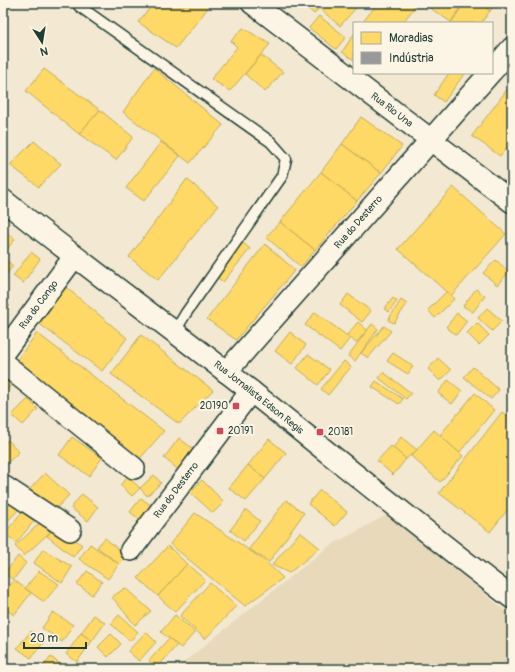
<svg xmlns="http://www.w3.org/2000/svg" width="515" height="672" font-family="Pangolin,sans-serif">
	<rect width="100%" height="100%" fill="#f3e8d2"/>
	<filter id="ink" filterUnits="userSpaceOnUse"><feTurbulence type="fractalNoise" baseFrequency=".025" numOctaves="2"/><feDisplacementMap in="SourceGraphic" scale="8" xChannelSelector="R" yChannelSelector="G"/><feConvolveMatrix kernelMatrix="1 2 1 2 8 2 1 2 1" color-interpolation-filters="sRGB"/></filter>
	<g filter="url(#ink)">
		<path fill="#e8d9bb" d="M390,513L512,617V669H175L328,547Z"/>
		<g fill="#ffd966" stroke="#bcaa57">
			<path d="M154,3H212L176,48L138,22Z"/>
			<path d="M302,3H323L314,14Z"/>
			<path d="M325,3H360L340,26L320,9Z"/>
			<path d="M378,3H409L415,7L402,23H362Z"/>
			<path d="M429,3H463L451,22L427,6Z"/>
			<path d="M464,3H480L490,11L481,23H451Z"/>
			<path d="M480,3H496L490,11Z"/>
			<path d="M319,16L346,37L336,49L309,28Z"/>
			<path d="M243,28L270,44L230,91L211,79L237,47L231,41Z"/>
			<path d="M354,34V60L342,52Z"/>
			<path d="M261,55L283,72L265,92L245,74Z"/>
			<path d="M154,68L223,125L190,163L123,112Z"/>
			<path d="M44,69L100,110L79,134L26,91Z"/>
			<path d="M449,73H465L444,102L434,95Z"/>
			<path d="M512,83V140L500,156L472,136Z"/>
			<path d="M100,110L133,137L116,160L79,134Z"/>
			<path d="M361,117L402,146L381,173L342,144Z"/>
			<path d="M34,141L61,164L39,187L10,165Z"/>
			<path d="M161,142L180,156L144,201L126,188Z"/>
			<path d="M342,144L381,173L357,201L321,172Z"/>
			<path d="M321,172L357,201L315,250L280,222Z"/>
			<path d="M187,179L218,206L158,280L129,257Z"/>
			<path d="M453,187L506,234L451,296L398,249Z"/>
			<path d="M280,222L315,250L301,267L266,237Z"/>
			<path d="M3,230L15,239L8,248L3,244Z"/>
			<path d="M243,243L250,249L223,282L215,276Z"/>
			<path d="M265,244L295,270L236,340L207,319Z"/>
			<path d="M31,252L40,259L23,283L13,276Z"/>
			<path d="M3,257L13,266L3,278Z"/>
			<path d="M496,260L509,272L497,285L483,273Z"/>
			<path d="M62,284L127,338L102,371L33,319Z"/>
			<path d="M476,289L485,296L473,312L463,306Z"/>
			<path d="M447,291L454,299L435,318L428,310Z"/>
			<path d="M348,294L371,311L362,322L340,305Z"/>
			<path d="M393,298L397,301L389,312L384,309Z"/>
			<path d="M3,300L10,306L3,313Z"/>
			<path d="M401,300L407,304L394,323L388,320Z"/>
			<path d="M487,308L502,321L492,331L478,318Z"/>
			<path d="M315,312L350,338L340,351L305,325Z"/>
			<path d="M457,313L467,321L456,335L446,327Z"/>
			<path d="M358,322L367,330L356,343L347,335Z"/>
			<path d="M477,323L489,335L479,345L467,333Z"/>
			<path d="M372,324L378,329L355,361L348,356Z"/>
			<path d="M384,326L391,331L368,358L361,353Z"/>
			<path d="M290,332L306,345L292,364L275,351Z"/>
			<path d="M37,333L164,431L136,463L14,364Z"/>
			<path d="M141,335L213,390L179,424L111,374Z"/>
			<path d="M393,353L413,366L408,374L387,361Z"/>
			<path d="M308,354L330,370L318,385L297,368Z"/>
			<path d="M438,358L451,370L440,381L428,369Z"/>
			<path d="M344,361L351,367L328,395L321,389Z"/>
			<path d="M473,367L499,390L491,399L464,377Z"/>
			<path d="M383,372L411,393L406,399L379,378Z"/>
			<path d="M3,374L14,380L3,397Z"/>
			<path d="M448,380L462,391L452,404L438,393Z"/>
			<path d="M376,381L403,399L399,404L372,387Z"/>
			<path d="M475,393L494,410L459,453L440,435Z"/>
			<path d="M28,399L38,409L23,425L12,415Z"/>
			<path d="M502,412L512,419V504L490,532L439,493Z"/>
			<path d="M434,430L463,456L440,482L411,456Z"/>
			<path d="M72,437L102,458L89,476L59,455Z"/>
			<path d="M401,437L417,450L406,459L393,448Z"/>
			<path d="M179,438L196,451L180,471L164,458Z"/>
			<path d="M269,439L286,453L265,479L248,465Z"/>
			<path d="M8,440L19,452L3,467V445Z"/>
			<path d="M391,446L406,459L393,475L377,461Z"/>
			<path d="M248,465L265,479L246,501L229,488Z"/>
			<path d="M45,473L69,495L53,512L29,490Z"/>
			<path d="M154,475L161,483L147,496L140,488Z"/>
			<path d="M128,477L140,488L132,496L120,485Z"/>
			<path d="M202,480L224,502L213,513L190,492Z"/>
			<path d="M320,490L347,512L335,526L308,504Z"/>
			<path d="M82,494L98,507L88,521L71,508Z"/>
			<path d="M141,498L157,510L145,524L130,512Z"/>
			<path d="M13,499L21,507L3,526V510Z"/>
			<path d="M286,500L304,513L269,562L249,549Z"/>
			<path d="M246,510L260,521L244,541L230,530Z"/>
			<path d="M22,512L34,521L16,543L5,533Z"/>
			<path d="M195,513L265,561L283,578L245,606L170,544Z"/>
			<path d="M41,522L50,532L24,556L15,546Z"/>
			<path d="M56,525L82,545L73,557L47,536Z"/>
			<path d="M300,532L320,548L289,573L272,565Z"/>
			<path d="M105,538L126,556L119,564L97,547Z"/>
			<path d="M90,544L119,564L108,579L79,559Z"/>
			<path d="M168,546L187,564L158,596L138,578Z"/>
			<path d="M43,549L72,567L62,583L34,563Z"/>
			<path d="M18,556L26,563L13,580L5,573Z"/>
			<path d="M187,564L205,580L175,612L158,596Z"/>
			<path d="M39,571L59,584L44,602L25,588Z"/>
			<path d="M87,571L102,582L92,595L77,584Z"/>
			<path d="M14,580L31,593L14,615L3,607V595Z"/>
			<path d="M210,583L236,606L205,639L180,616Z"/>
			<path d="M125,588L151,611L135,625L112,597Z"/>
			<path d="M53,612L73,625L62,642L42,628Z"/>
			<path d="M94,615L105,623L92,641L81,633Z"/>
			<path d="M119,615L138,632L130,641L111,624Z"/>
			<path d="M175,615L195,632L181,648L161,632Z"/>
			<path d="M31,631L44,642L31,658L17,648Z"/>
			<path d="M146,632L156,642L139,661L128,651Z"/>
			<path d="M81,633L92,641L77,662L66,654Z"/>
			<path d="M111,634L121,644L108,657L98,647Z"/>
			<path d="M169,638L177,645L157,668L149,661Z"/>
			<path d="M51,657L65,668L63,669H41Z"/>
		</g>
		<path fill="#999" stroke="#747d7b" d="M3,660L15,669H3Z"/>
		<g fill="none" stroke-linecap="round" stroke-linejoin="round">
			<g stroke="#1f3d34" stroke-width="13">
				<path id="lane" d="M79,6L271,142L286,159L282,176L186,313L174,333"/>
			</g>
			<g stroke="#1f3d34" stroke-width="24">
				<g id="street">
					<path id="s1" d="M252,3L512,202"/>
					<path d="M492,71L512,48"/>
					<path id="s2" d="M3,200C85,266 170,327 252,392C339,461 424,531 512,598"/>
					<path id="s3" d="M3,353L74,257"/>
					<path d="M3,363L134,468"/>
					<path id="s4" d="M226,372L490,73"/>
					<path d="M3,486L70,530"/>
					<path id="s5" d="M131,550L251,391"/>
				</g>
			</g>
			<use href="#lane" stroke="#fcf5e5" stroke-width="10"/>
			<use href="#street" stroke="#fcf5e5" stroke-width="21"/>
		</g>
	</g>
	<g fill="#d1495b" stroke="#fcf5e5" stroke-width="1.5">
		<rect x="232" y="402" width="8" height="8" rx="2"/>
		<rect x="216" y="427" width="8" height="8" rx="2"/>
		<rect x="316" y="428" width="8" height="8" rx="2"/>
	</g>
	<g text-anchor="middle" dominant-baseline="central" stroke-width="4" stroke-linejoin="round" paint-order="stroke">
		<g font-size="10" fill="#1f3d34" stroke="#fcf5e5">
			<text stroke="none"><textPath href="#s1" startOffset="176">Rua Rio Una</textPath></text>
			<text stroke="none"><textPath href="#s4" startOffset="200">Rua do Desterro</textPath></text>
			<text stroke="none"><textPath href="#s3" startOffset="60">Rua do Congo</textPath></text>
			<text stroke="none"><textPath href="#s2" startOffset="323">Rua Jornalista Edson Regis</textPath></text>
			<text stroke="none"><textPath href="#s5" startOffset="75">Rua do Desterro</textPath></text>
		</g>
		<g font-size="10" fill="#1f3d34" stroke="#fcf5e5" text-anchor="start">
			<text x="228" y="406" text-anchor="end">20190</text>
			<text x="228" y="431">20191</text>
			<text x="328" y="432">20181</text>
		</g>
	</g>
	<rect width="515" height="672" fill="none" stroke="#fcf5e5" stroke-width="16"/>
	<rect x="8" y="8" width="499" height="656" fill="none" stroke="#1f3d34" stroke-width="1.5" filter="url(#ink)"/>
	<rect x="353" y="22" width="140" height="52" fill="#fcf5e5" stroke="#a4ab9e"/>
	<rect x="361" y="32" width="20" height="12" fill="#ffd966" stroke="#a4ab9e"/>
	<text x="389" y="42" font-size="12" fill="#1f3d34">Moradias</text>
	<rect x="361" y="52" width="20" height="12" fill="#999999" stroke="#a4ab9e"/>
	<text x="389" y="62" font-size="12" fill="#1f3d34">Indústria</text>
	<g transform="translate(42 42) rotate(168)" stroke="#fcf5e5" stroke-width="3" paint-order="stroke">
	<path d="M0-3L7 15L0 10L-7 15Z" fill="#1f3d34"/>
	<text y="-6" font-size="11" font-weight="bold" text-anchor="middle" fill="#1f3d34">N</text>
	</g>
	<path d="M24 642v6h62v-6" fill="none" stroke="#1f3d34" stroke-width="2"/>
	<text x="30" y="642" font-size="12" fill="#1f3d34" stroke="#fcf5e5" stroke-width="3" paint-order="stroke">20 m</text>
</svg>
